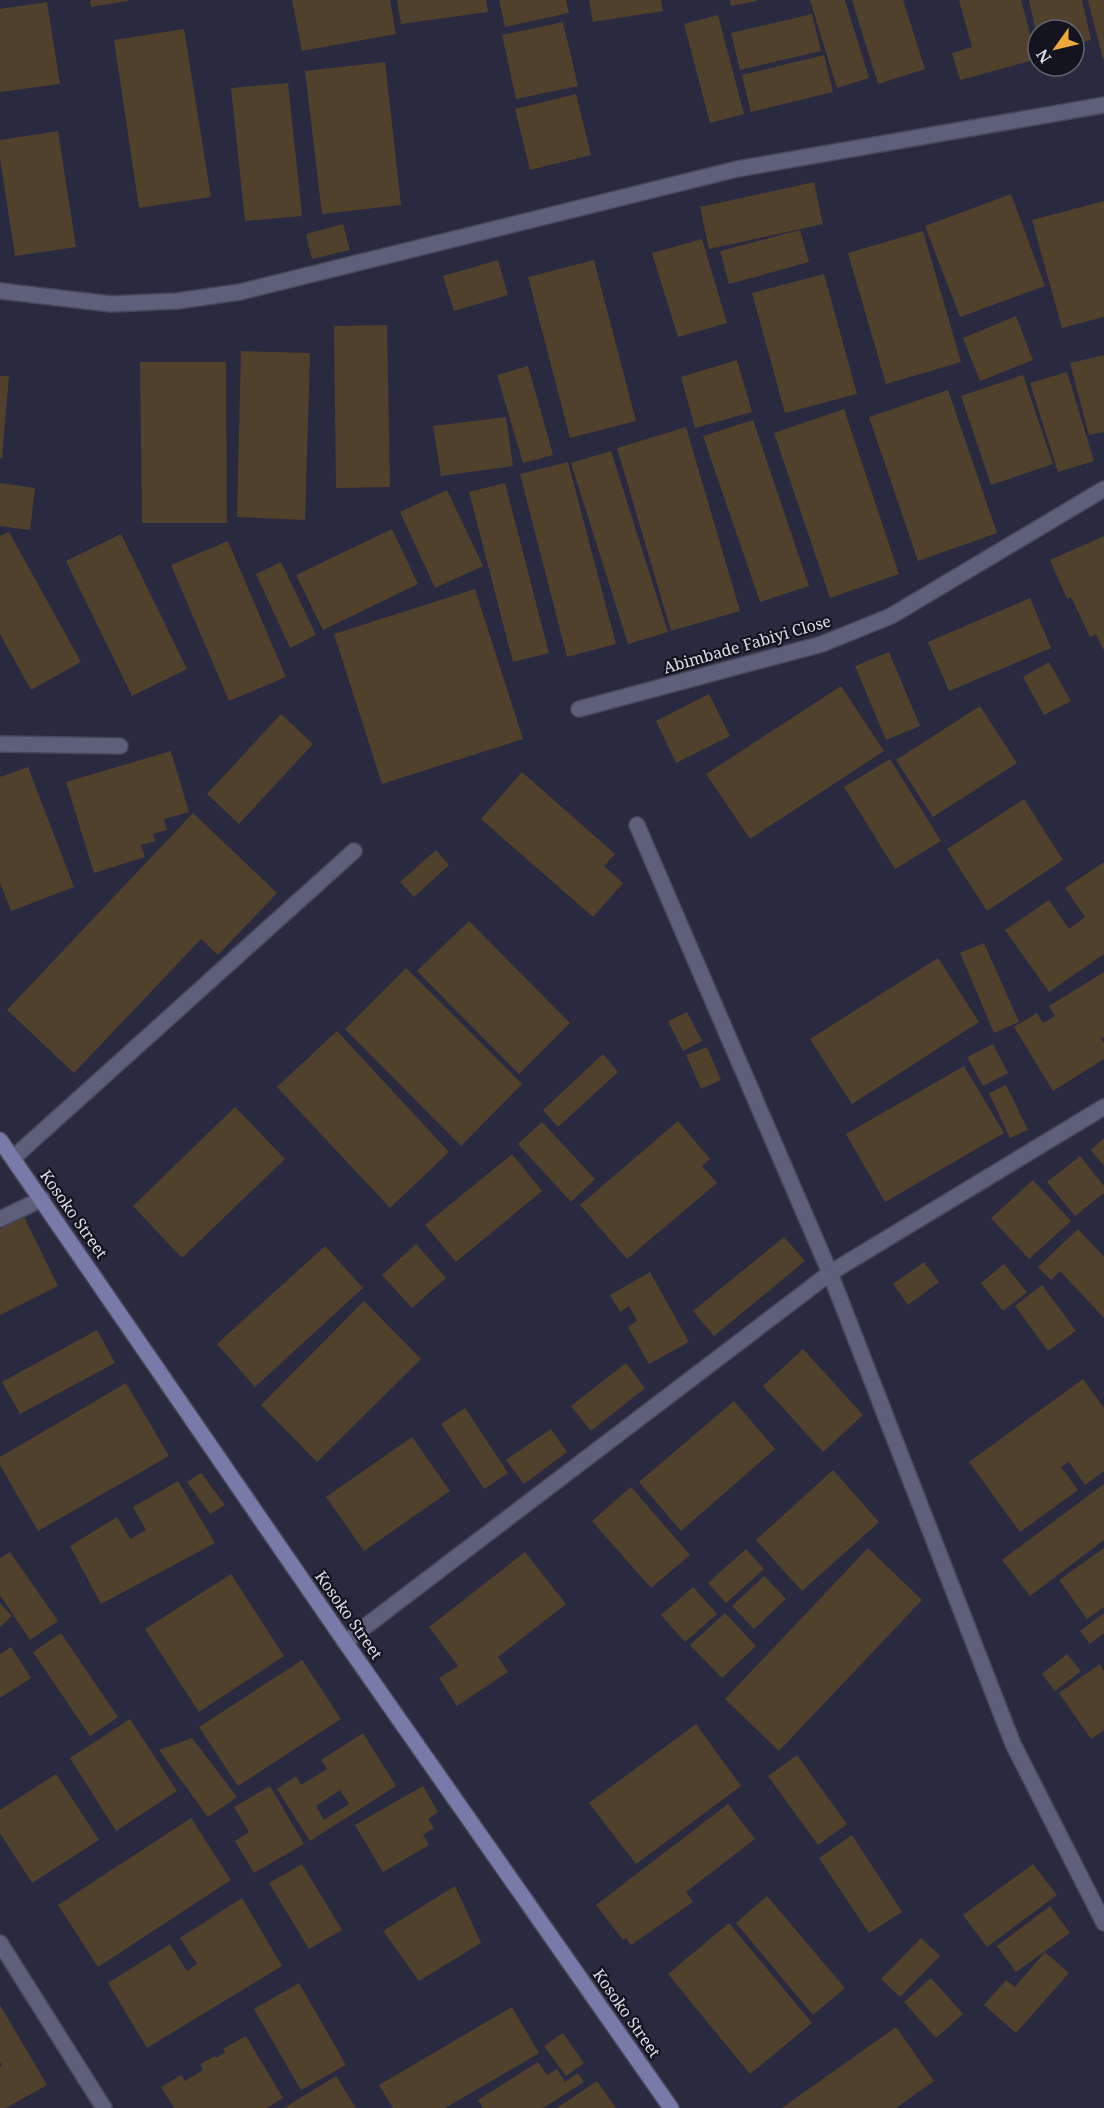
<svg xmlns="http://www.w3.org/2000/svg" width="1104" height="2108" font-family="'Noto Serif',serif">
	<rect width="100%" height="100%" fill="#292a3f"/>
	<g fill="#50412d" fill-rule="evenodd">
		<path d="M90,0H128V1L91,7Z"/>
		<path d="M292,0H390L396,34L302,51Z"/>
		<path d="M397,0H486L488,12L401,24Z"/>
		<path d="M499,0H566L569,13L505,27Z"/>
		<path d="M589,0H661L663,11L593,22Z"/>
		<path d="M730,0H757V1L731,6Z"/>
		<path d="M810,0H845L869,78L837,88Z"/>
		<path d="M852,0H903L925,69L878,84Z"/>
		<path d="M959,0H1021L1037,59L960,80L952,53L972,47Z"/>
		<path d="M1029,0H1082L1091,40L1074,44V30H1038L1037,36Z"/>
		<path d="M1088,0H1104V59H1103Z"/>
		<path d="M47,2L60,84L0,92V9Z"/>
		<path d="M812,14L821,51L740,70L731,33Z"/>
		<path d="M718,15L744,114L710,123L684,24Z"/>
		<path d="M563,22L578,86L516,99L502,35Z"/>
		<path d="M184,29L211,197L139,208L114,40Z"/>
		<path d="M824,55L833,92L751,112L742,75Z"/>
		<path d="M385,62L401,205L322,214L305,71Z"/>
		<path d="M288,83L302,216L245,221L231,88Z"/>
		<path d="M576,94L591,155L530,170L515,109Z"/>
		<path d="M58,131L76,247L15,256L0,158V140Z"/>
		<path d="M814,182L823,224L709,249L700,207Z"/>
		<path d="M1011,194L1045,286L960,317L925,226Z"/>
		<path d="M1104,201V317L1062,328L1032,220Z"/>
		<path d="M343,224L350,250L312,259L306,234Z"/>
		<path d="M800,230L809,262L729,284L720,251Z"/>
		<path d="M923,231L961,362L886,384L848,253Z"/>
		<path d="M702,239L727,323L678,337L652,253Z"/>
		<path d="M498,260L508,295L454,311L443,276Z"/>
		<path d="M594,260L636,421L570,438L528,277Z"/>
		<path d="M824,274L857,394L785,413L752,293Z"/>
		<path d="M1016,316L1033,360L980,381L963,338Z"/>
		<path d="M387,325L390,487L336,488L334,326Z"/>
		<path d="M241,351L310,353L305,520L237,517Z"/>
		<path d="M1104,355V432L1089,435L1070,363Z"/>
		<path d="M737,360L752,412L695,428L681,377Z"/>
		<path d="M140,362H226L227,523H142Z"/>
		<path d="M528,366L553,455L523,463L497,375Z"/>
		<path d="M1067,372L1094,461L1058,472L1030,383Z"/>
		<path d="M1023,375L1053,464L991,485L961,396Z"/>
		<path d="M0,376H9L2,458H0Z"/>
		<path d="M948,390L997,533L918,561L869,417Z"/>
		<path d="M844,409L899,574L830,598L774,433Z"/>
		<path d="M506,417L513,466L441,476L433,426Z"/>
		<path d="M753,420L809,586L760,602L703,436Z"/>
		<path d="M686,427L740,611L671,631L617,448Z"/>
		<path d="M611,451L668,632L628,644L571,463Z"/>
		<path d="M568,462L616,644L567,657L520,474Z"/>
		<path d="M0,483L35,488L30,530L0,526Z"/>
		<path d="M505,483L549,653L513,662L469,492Z"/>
		<path d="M447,490L483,566L435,588L400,512Z"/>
		<path d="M392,529L418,584L323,630L296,575Z"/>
		<path d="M9,532L81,662L31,690L0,634V536Z"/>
		<path d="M121,534L187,669L132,696L66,561Z"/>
		<path d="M1104,536V651L1096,634L1090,637L1071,597L1067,599L1050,560Z"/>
		<path d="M228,541L286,677L229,701L171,565Z"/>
		<path d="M281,562L316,635L290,648L256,574Z"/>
		<path d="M475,589L523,739L382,784L334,634Z"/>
		<path d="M1030,598L1051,648L949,691L928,642Z"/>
		<path d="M889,652L920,726L886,740L855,666Z"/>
		<path d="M1049,662L1071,701L1044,715L1023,677Z"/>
		<path d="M841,686L884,751L750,839L706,774Z"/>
		<path d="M709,694L730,736L676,763L656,721Z"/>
		<path d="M980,706L1017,763L933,817L896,760Z"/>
		<path d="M281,714L313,744L239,824L207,794Z"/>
		<path d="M171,751L189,812L164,819L167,830L153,834L155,841L141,845L145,857L94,873L66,782Z"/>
		<path d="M890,759L941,841L895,869L844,787Z"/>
		<path d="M28,767L74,887L11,911L0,883V777Z"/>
		<path d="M522,772L615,854L604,866L623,883L593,917L481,819Z"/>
		<path d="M1024,799L1063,860L987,911L947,849Z"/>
		<path d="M193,813L277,893L218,955L201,939L74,1073L7,1010Z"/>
		<path d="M436,850L449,865L414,897L400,882Z"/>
		<path d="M1104,862V954L1049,992L1005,930L1049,900L1069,929L1085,917L1065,888Z"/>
		<path d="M469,921L570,1023L519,1074L417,971Z"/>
		<path d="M984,943L1019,1022L994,1033L960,953Z"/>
		<path d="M938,958L979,1022L852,1104L810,1039Z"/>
		<path d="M406,968L522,1084L461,1146L345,1029Z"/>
		<path d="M1104,972V1037L1101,1039L1104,1043V1059L1053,1091L1014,1027L1037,1013L1043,1023L1055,1016L1049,1006Z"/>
		<path d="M687,1012L702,1041L683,1051L668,1021Z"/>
		<path d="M337,1031L449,1152L390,1208L277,1087Z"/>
		<path d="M993,1044L1008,1073L983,1086L967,1057Z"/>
		<path d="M707,1047L721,1080L701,1089L686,1055Z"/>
		<path d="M603,1054L618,1072L558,1127L543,1110Z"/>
		<path d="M964,1066L1004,1133L885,1202L846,1134Z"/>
		<path d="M1006,1085L1028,1130L1010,1138L989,1093Z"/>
		<path d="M235,1107L285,1159L182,1258L133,1206Z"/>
		<path d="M678,1121L710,1159L702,1166L717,1183L627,1259L580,1205Z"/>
		<path d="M542,1122L595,1179L571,1202L518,1144Z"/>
		<path d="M1104,1138V1166L1091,1150Z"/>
		<path d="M512,1154L542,1191L456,1262L425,1225Z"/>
		<path d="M1080,1156L1104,1186V1193L1075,1216L1047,1182Z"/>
		<path d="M1033,1180L1071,1221L1029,1259L991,1218Z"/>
		<path d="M24,1217L58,1286L0,1315V1229Z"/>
		<path d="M1078,1229L1104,1257V1318L1060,1271L1051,1280L1038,1267Z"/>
		<path d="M784,1237L805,1261L714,1336L693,1311Z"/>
		<path d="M416,1244L446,1278L412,1308L382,1275Z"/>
		<path d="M325,1246L363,1288L255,1387L217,1344Z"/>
		<path d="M924,1262L939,1282L908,1305L893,1284Z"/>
		<path d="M1004,1264L1027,1292L1003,1311L981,1283Z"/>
		<path d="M650,1272L689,1342L649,1364L628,1327L637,1321L629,1306L620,1312L610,1295Z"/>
		<path d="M1042,1285L1076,1331L1048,1351L1015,1306Z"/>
		<path d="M364,1301L421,1359L317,1462L261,1405Z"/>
		<path d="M97,1330L115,1363L20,1414L2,1382Z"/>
		<path d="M803,1349L863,1415L823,1452L763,1386Z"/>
		<path d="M626,1363L645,1388L591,1431L571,1406Z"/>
		<path d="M1083,1379L1104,1408V1471L1085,1485L1069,1462L1061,1467L1078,1490L1020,1532L969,1462Z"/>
		<path d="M126,1383L169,1456L38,1531L0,1465V1457Z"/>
		<path d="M734,1401L775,1449L681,1531L639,1482Z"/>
		<path d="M465,1408L508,1473L484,1489L441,1424Z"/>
		<path d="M551,1429L567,1452L524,1484L506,1460Z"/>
		<path d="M412,1437L450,1491L364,1551L326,1497Z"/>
		<path d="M833,1470L879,1522L802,1591L756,1540Z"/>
		<path d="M201,1473L225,1505L210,1514L187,1482Z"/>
		<path d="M178,1481L215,1543L101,1604L70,1546L117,1517L130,1539L146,1530L133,1507Z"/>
		<path d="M1104,1484V1540L1030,1596L1002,1560Z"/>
		<path d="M631,1487L690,1555L651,1588L592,1521Z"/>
		<path d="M868,1548L922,1600L779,1751L725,1699Z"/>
		<path d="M1104,1548V1607L1087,1619L1059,1580Z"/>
		<path d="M746,1549L764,1569L726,1603L708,1583Z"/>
		<path d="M10,1552L58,1621L30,1640L0,1595V1558Z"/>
		<path d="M525,1552L566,1604L498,1657L508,1672L457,1706L439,1678L458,1666L429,1627Z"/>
		<path d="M231,1574L284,1656L199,1712L145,1629Z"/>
		<path d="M764,1576L786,1599L754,1629L732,1606Z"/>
		<path d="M693,1587L717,1614L685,1642L661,1615Z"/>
		<path d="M0,1603L12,1616L0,1627Z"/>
		<path d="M725,1613L756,1646L722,1678L690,1645Z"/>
		<path d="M1104,1613V1633L1090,1644L1080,1631Z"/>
		<path d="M61,1633L118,1717L90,1736L33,1652Z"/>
		<path d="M11,1647L31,1678L0,1698V1654Z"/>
		<path d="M1067,1654L1081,1671L1055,1691L1042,1674Z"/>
		<path d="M302,1660L341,1719L238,1786L199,1727Z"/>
		<path d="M1100,1664L1104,1671V1730L1091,1739L1059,1693Z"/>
		<path d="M130,1719L177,1791L116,1831L70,1758Z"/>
		<path d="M696,1724L741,1786L636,1864L589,1803Z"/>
		<path d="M363,1733L396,1786L310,1841L277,1789L296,1776L301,1785L327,1769L321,1760ZM340,1790L349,1804L324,1820L316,1806Z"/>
		<path d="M192,1738L237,1797L208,1817L159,1750Z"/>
		<path d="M797,1755L847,1824L818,1845L768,1776Z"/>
		<path d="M56,1774L99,1840L32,1883L0,1833V1810Z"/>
		<path d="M270,1786L304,1844L254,1873L235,1841L249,1832L234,1807Z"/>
		<path d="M423,1786L438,1812L428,1819L434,1828L423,1835L429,1845L383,1872L355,1825Z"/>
		<path d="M728,1804L755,1839L686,1892L693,1902L631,1945L626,1938L623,1940L596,1905Z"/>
		<path d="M191,1818L231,1880L98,1967L58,1905Z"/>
		<path d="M852,1835L902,1912L869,1933L819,1858Z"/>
		<path d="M302,1864L342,1930L309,1949L269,1883Z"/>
		<path d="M1033,1864L1057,1895L987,1947L963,1915Z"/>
		<path d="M455,1886L481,1943L419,1981L383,1931Z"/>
		<path d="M767,1896L845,1988L813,2015L736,1923Z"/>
		<path d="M242,1898L282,1966L147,2048L108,1983L170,1944L187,1971L197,1964L180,1938Z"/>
		<path d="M1050,1906L1070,1933L1016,1972L997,1946Z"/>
		<path d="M729,1923L812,2023L750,2074L668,1974Z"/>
		<path d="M921,1938L940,1956L900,1997L881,1979Z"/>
		<path d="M1045,1952L1069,1973L1016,2033L984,2005L1006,1980L1015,1987Z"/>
		<path d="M931,1978L963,2014L936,2038L904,2002Z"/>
		<path d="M299,1983L346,2065L301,2090L254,2009Z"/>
		<path d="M0,2005L47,2085L6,2108H0V2067L2,2065L0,2062Z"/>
		<path d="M512,2007L539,2053L445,2108H393L379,2085Z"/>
		<path d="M896,2027L934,2081L896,2108H782Z"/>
		<path d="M563,2033L584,2063L566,2076L544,2046Z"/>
		<path d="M246,2036L283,2098L267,2108H174L161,2087L181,2075L185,2081L203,2070L200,2064L215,2056L216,2058L226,2052L223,2049Z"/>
		<path d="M538,2062L547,2075L557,2069L565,2082L578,2073L584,2082L543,2108H483L478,2100Z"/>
		<path d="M336,2076L356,2108H284Z"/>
		<path d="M597,2081L616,2108H557Z"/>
	</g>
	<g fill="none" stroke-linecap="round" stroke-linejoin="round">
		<g stroke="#46475b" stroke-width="18">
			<g id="street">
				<path d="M0,291L111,304L177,301L240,292L737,169L1104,105"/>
				<path d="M579,709L822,644L891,616L1104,489"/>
				<path d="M0,744L120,746"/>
				<path d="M637,825L830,1273L1013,1744L1104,1923"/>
				<path d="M13,1158L354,851"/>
				<path d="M0,1219L42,1199"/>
				<path d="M345,1642L830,1273L1104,1107"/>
				<path d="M0,1943L104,2108"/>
			</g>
		</g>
		<g stroke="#46475b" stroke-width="18">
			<path id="secondary" d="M0,1140L345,1642L671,2108"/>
		</g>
		<use href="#street" stroke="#5d5f7b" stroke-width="15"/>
		<use href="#secondary" stroke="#787aa7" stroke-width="15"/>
	</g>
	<g text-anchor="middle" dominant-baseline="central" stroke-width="4.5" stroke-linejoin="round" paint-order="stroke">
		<g font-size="16" fill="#dcddeb" stroke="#13141d">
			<text transform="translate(747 644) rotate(-16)">Abimbade Fabiyi Close</text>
			<text transform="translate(74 1214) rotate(55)">Kosoko Street</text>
			<text transform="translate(349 1615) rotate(55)">Kosoko Street</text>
			<text transform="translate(627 2013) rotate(55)">Kosoko Street</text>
		</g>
	</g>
	<g transform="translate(1056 48) rotate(236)"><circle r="28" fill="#13141d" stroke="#63646f" stroke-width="1.5"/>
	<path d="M0-4.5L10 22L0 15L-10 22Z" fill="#eda83b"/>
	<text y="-9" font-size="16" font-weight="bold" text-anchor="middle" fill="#dcddeb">N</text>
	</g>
</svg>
